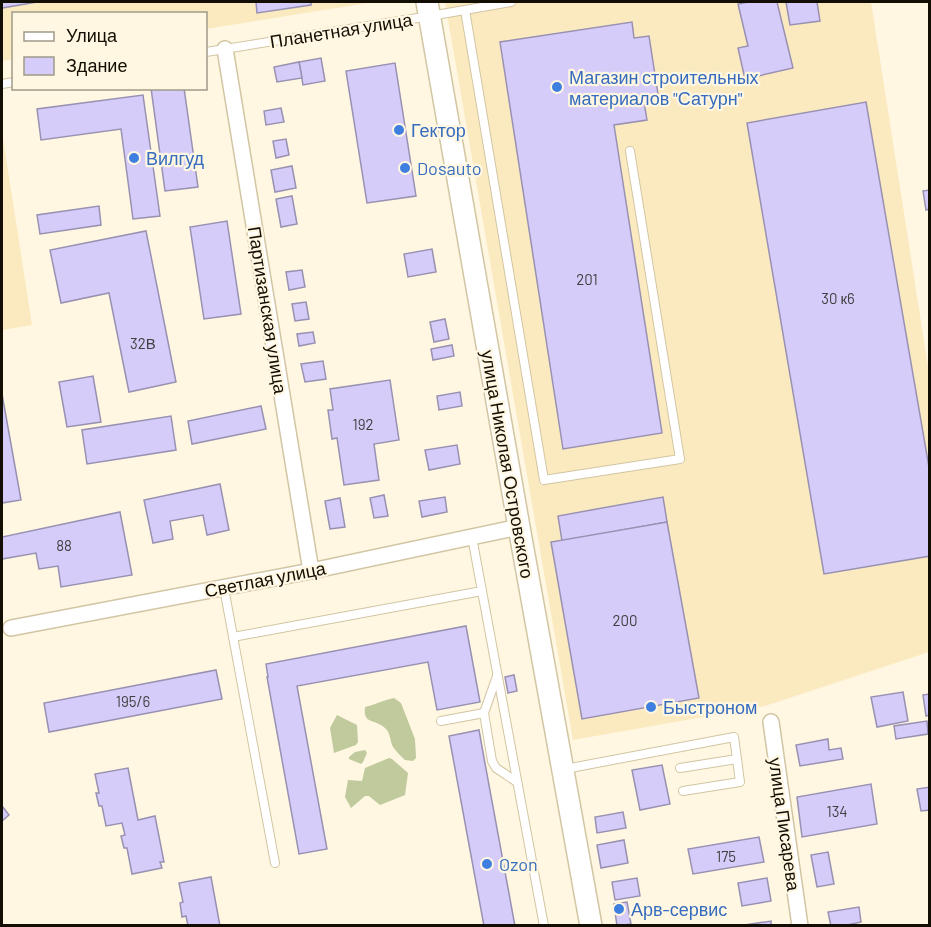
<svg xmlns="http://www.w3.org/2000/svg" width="931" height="927" font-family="Barlow,sans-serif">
	<rect width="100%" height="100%" fill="#fff7e2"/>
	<g fill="#fbeac0">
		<path d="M2,2H374L206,29V14H14L13,59L2,61Z"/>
		<path d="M445,2H871L929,373V652L765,706L573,740Z"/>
		<path d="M2,132L32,325L2,330Z"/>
	</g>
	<g fill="#c0ca9c">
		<path d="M394,698L401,703L415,739L416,758L413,761L405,760C401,756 395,751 392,745C390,739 390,732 385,728C374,718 363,725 365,707C375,705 383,700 394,698Z"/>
		<path d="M337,715L357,725L358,742L356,745L334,753L330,728Z"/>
		<path d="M365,750L367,753L363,762L361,764L349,759V757L355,752Z"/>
		<path d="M389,758L392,759L408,773L405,795L380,805L369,796H365L351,808L345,797L348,780L362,781L365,768Z"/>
	</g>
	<g fill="#d6ccf9" stroke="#9891b2" stroke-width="1.5">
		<path d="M2,2H37L2,8Z"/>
		<path d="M256,2H311V5L257,13Z"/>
		<path d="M748,2H777L793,68L745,79L738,48L748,46L738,4Z"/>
		<path d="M786,2H817L820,21L790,25Z"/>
		<path d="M632,22L634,38L649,36L658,94L643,96L647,120L614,125L662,433L563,449L500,42Z"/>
		<path d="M321,58L325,81L303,85L299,62Z"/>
		<path d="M299,62L302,78L277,82L274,67Z"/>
		<path d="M395,63L416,196L367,203L346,71Z"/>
		<path d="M151,88H184L198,187L165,191Z"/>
		<path d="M143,95L160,216L133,219L121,129L41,140L37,109Z"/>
		<path d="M866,102L930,473V556L824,574L747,123Z"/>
		<path d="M281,108L284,122L266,125L264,111Z"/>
		<path d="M286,139L289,155L276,158L273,141Z"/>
		<path d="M292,166L296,188L275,192L271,170Z"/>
		<path d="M930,190V209L926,210L923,191Z"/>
		<path d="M292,196L297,224L281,227L276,199Z"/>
		<path d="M99,206L101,225L40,234L37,215Z"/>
		<path d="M227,221L241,314L204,319L190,227Z"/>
		<path d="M146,231L176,382L129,392L109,293L61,303L50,250Z"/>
		<path d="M432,249L436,272L408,277L404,254Z"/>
		<path d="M302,270L305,287L289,290L286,272Z"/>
		<path d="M306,302L309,319L295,321L292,304Z"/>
		<path d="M445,319L449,339L434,342L430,322Z"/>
		<path d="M313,332L315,343L299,346L297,334Z"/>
		<path d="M452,345L454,356L433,360L431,349Z"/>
		<path d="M323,361L326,379L305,382L301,364Z"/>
		<path d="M93,376L101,422L67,427L59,382Z"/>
		<path d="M390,380L399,440L374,444L379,480L344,485L337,438L332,439L328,410H333L330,389Z"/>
		<path d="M460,392L462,406L439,410L437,396Z"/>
		<path d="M2,394L21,500L2,503Z"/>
		<path d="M261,406L266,429L192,444L188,421Z"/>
		<path d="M171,416L176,450L87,464L82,430Z"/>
		<path d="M457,445L460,464L429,470L425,450Z"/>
		<path d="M220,484L229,530L207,535L203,515L170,521L173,539L153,543L144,500Z"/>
		<path d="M384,495L388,516L374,518L370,498Z"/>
		<path d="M445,497L447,512L422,517L419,501Z"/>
		<path d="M663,497L667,522L562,541L558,516Z"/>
		<path d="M340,498L345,527L330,529L325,501Z"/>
		<path d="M120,512L132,575L61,587L58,566L39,569L36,553L2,559V537Z"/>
		<path d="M667,522L699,698L582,719L551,542Z"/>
		<path d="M466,626L480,702L437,710L428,662L297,686L327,849L299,854L267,677H268L266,664Z"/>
		<path d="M216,670L222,699L49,732L44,703Z"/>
		<path d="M514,675L517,691L508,693L505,677Z"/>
		<path d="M903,692L908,721L877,727L871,697Z"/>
		<path d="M930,694V715L926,716L923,695Z"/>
		<path d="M927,721L928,734L896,739L894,726Z"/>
		<path d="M479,730L484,758L515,926H484L449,736Z"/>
		<path d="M828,739L829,750L841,748L843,759L800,766L796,745Z"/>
		<path d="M662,765L670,804L640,810L632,770Z"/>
		<path d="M128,768L138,820L155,816L164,862H160L162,868L132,874L127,848H124L121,836L125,835L122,823L106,826L102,806H99L96,793H99L95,774Z"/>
		<path d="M871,784L877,824L802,837L797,797Z"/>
		<path d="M930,787V810L921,811L917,789Z"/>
		<path d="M2,806L9,815L2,821Z"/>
		<path d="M623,812L626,828L597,833L595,817Z"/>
		<path d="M759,837L764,862L693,874L688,849Z"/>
		<path d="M624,840L628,863L601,868L597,845Z"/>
		<path d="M828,852L834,884L817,887L811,855Z"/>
		<path d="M211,877L220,926H188L186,916L182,917L180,903L183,902L179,883Z"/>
		<path d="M637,878L640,896L615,900L612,882Z"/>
		<path d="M767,878L771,901L742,906L738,883Z"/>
		<path d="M627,902L631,924L617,926L614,904Z"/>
		<path d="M859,907L861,922L843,926H831L828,912Z"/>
		<path d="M771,921V926H745V925Z"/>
	</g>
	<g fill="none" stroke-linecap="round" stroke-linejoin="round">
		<g stroke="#d2c5a3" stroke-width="10">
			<g id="lane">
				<path d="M465,10L544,480L680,459L630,151"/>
				<path d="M206,52L430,16L511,2"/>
				<path d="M2,84L14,82"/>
				<path d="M472,537L544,926"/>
				<path d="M224,588L275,863"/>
				<path d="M233,637L482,591"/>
				<path d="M497,676L484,713L492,761L496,768L517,782"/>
				<path d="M441,721L484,713"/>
				<path d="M565,769L734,737L737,759L680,768"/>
				<path d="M683,791L740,782L737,759"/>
			</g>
		</g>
		<g stroke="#d2c5a3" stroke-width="18">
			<g id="street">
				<path d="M225,49L311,571"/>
				<path d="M11,628L311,571L519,527"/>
				<path d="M771,722L800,926"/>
			</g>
		</g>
		<g stroke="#d2c5a3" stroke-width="24">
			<path id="secondary" d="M427,2L519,527L591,926"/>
		</g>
		<use href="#lane" stroke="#fff" stroke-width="8"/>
		<use href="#street" stroke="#fff" stroke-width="15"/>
		<use href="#secondary" stroke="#fff" stroke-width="21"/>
	</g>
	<g fill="#3f7fe0" stroke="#fff7e2" stroke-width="2">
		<circle cx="557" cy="87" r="6"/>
		<circle cx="399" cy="130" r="6"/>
		<circle cx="134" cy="158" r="6"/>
		<circle cx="405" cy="168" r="6"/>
		<circle cx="651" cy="707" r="6"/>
		<circle cx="487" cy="864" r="6"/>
		<circle cx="619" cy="909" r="6"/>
	</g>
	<g text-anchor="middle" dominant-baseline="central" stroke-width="4.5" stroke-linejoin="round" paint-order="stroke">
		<g font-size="15" fill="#433e40">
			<text x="587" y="279">201</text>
			<text x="838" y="298">30 к6</text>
			<text x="143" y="343">32В</text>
			<text x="363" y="424">192</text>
			<text x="64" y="545">88</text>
			<text x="625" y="620">200</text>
			<text x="133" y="701">195/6</text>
			<text x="837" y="811">134</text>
			<text x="726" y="856">175</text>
		</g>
		<g font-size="18" fill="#120e03" stroke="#fff7e2">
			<text transform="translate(341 30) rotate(-9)">Планетная улица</text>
			<text transform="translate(268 310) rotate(81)">Партизанская улица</text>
			<text transform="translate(508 464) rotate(80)">улица Николая Островского</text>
			<text transform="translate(265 579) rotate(-11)">Светлая улица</text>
			<text transform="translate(785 824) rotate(82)">улица Писарева</text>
		</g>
		<g font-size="18" fill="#366cbe" stroke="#fff7e2" text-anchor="start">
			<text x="569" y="77">Магазин строительных<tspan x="569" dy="21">материалов "Сатурн"</tspan></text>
			<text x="411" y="130">Гектор</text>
			<text x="146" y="158">Вилгуд</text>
			<text x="417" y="168">Dosauto</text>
			<text x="663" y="707">Быстроном</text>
			<text x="499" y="864">Ozon</text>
			<text x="631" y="909">Арв-сервис</text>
		</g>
	</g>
	<rect width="931" height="927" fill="none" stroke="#120e03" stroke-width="6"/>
	<rect x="12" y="12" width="195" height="78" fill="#fff7e2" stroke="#a09a89" stroke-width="1.5"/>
	<rect x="24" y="32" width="30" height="9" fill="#ffffff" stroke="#a09a89" stroke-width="1.5"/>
	<text x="66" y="42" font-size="18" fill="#120e03">Улица</text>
	<rect x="24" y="57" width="30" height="18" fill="#d6ccf9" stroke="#a09a89" stroke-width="1.5"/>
	<text x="66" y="72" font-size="18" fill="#120e03">Здание</text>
</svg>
